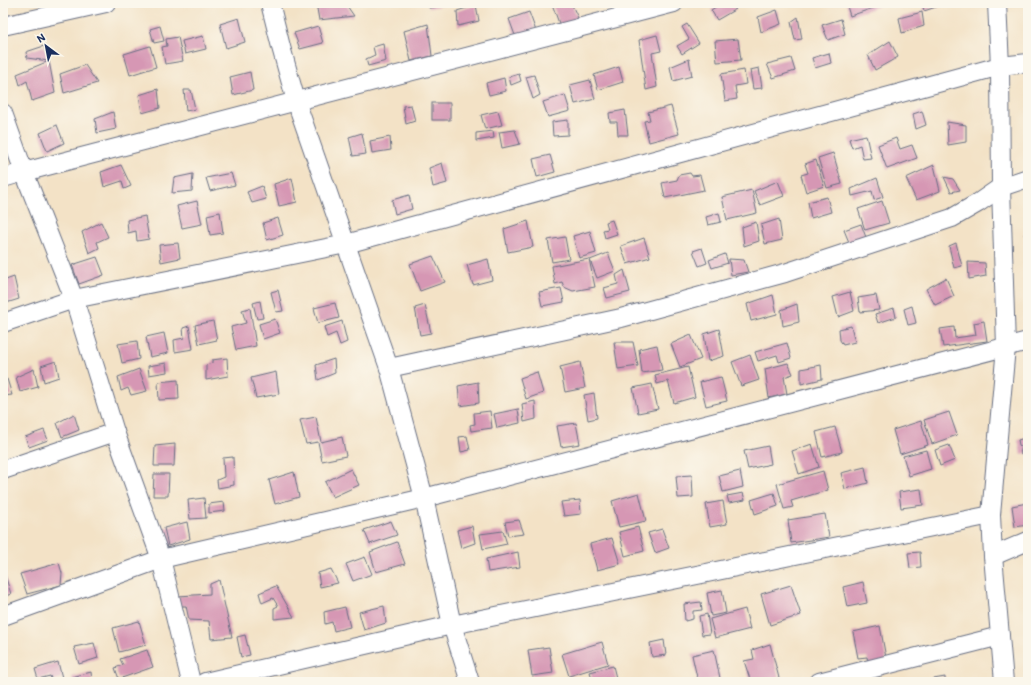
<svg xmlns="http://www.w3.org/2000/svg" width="1031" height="685" font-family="Itim,sans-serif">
	<rect width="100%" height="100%" fill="#fbf7ec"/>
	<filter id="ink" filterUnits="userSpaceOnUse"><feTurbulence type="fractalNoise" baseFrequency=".025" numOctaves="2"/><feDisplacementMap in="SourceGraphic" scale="8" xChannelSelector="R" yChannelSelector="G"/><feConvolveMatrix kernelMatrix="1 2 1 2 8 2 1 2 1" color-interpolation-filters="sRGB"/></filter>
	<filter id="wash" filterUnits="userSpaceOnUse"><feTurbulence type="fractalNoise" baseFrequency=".012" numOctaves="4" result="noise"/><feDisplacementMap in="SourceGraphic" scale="16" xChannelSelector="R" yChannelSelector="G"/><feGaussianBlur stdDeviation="0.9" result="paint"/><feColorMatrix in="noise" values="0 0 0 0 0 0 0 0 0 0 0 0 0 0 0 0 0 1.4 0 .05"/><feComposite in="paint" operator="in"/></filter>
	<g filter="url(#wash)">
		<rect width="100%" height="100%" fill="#f3e2c6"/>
		<g id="blocks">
			<g fill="#d697b4">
				<path d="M3,3H13L3,7Z"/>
				<path d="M316,3H329V5L345,3L354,16L319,20Z"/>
				<path d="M428,3H450V4L429,8Z"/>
				<path d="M555,3H571L578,18L560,26L552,4Z"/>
				<path d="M722,3H730L736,9L717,20L711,10Z"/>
				<path d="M846,3H878L879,6L850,16Z"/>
				<path d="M922,3H948L924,11Z"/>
				<path d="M476,5L479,21L458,26L457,11Z"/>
				<path d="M777,10L781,24L761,32L758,17Z"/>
				<path d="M529,12L536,31L516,38L509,19Z"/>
				<path d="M922,12L924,26L902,33L899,18Z"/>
				<path d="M798,17L802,39L795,40L791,22Z"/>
				<path d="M239,18L245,42L226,48L220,24Z"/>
				<path d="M841,19L845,34L828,40L822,25Z"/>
				<path d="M428,24L432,56L411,61L404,31Z"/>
				<path d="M687,24L699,43L682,54L677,46L689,39L682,27Z"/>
				<path d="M160,26L164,41L154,43L150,29Z"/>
				<path d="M318,26L323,43L300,49L294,33Z"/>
				<path d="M657,35L661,51L652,53L657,87L646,90L639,40Z"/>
				<path d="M203,36L206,49L185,54L182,41Z"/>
				<path d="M178,37L183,61L165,64L162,47L167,46L166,39Z"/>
				<path d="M738,39L741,60L717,62L715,41Z"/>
				<path d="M890,41L898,57L875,70L868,55Z"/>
				<path d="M383,44L386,61L368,66L366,59L375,55L373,47Z"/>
				<path d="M44,46L49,61L27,58L26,52Z"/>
				<path d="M150,46L156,67L130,75L124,54Z"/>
				<path d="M829,53L831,63L815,68L812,58Z"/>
				<path d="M791,58L795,71L773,78L767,64Z"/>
				<path d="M689,59L692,76L673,81L670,67Z"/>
				<path d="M49,61L55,93L32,101L27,81L20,85L17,74Z"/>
				<path d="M85,65L97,83L64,93L60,74Z"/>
				<path d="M619,67L623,82L598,90L594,75Z"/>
				<path d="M759,68L762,88L753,89L750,70Z"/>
				<path d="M744,70L746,84L735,86L737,99L725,101L721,74Z"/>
				<path d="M250,72L253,90L233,95L230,77Z"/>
				<path d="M519,74L521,81L511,85L509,77Z"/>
				<path d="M534,75L540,95L533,99L526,77Z"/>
				<path d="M504,78L506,91L489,95L486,83Z"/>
				<path d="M590,80L595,99L575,104L570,85Z"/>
				<path d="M158,89L160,108L142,113L139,95Z"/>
				<path d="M184,90H191L195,109L186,111Z"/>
				<path d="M565,95L570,111L548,117L543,102Z"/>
				<rect x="432" y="103" width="18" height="17"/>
				<path d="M411,105L415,121L406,124L403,106Z"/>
				<path d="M671,106L679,134L649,142L644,121L650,120L648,112Z"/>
				<path d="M625,110L628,135H618L617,122H610L609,113Z"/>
				<path d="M498,111L502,125L485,129L481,115Z"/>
				<path d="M922,111L926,125L916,129L913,114Z"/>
				<path d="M113,112L116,129L97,133L95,119Z"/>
				<path d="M568,120V135L553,136L552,122Z"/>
				<path d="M947,122L966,125V142L948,145Z"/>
				<path d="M57,125L64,143L47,151L40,133Z"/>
				<path d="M515,130L520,144L502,148L499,132Z"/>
				<path d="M493,131L494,138L476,141V133Z"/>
				<path d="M362,133L366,154L353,156L349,137Z"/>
				<path d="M866,135L871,158L863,159L860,145L852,148L849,139Z"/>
				<path d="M390,137L391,150L372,153L370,141Z"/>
				<path d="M896,138L900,149L912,145L917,158L887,169L878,145Z"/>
				<path d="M833,153L842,184L827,188L818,158Z"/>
				<path d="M550,155L555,172L537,177L533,159Z"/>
				<path d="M816,160L824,186L806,192L801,175L808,173L805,164Z"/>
				<path d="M442,163L447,183L433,187L429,168Z"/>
				<path d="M121,165L131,186L124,189L122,181L104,187L101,172Z"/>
				<path d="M934,165L940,191L916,200L906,178Z"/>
				<path d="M231,173L235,185L210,191L206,178Z"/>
				<path d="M690,173L692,176L700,175L704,190L665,198L662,183L677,180L679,175Z"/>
				<path d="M193,174L192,191L172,193L174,178Z"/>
				<path d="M944,177L953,179L960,190L951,192Z"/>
				<path d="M292,178L297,202L279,206L274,184Z"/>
				<path d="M877,178L883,197L874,200L872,191L852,196L851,189Z"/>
				<path d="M778,181L784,196L760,205L754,191Z"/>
				<path d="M262,186L266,199L252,203L247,192Z"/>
				<path d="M752,190L757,213L727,220L722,197Z"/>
				<path d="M409,195L412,209L395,214L392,200Z"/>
				<path d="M827,197L831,212L811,218L808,202Z"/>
				<path d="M197,201L202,224L182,228L177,206Z"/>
				<path d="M882,201L889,223L865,230L858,209Z"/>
				<path d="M220,212L223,233L210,235L207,215Z"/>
				<path d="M719,213L721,222L708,225L706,217Z"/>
				<path d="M145,216L149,239L137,241L136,231L128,233L127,220Z"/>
				<path d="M278,218L283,235L267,240L263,223Z"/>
				<path d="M779,219L782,240L765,244L761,225Z"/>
				<path d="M612,220L617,234L605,238L603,230L608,229L606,222Z"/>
				<path d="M528,221L533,247L508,252L504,229Z"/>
				<path d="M101,222L108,237L97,242L99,248L89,253L82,232Z"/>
				<path d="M756,222L759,241L744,246L742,227Z"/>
				<path d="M861,224L867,240L851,247L844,230Z"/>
				<path d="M590,231L596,253L579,258L573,236Z"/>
				<path d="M1028,233V244L1024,234Z"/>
				<path d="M565,237L569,259L552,262L548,240Z"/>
				<path d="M644,238L650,257L627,264L621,246Z"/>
				<path d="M178,243L180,258L161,262L159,245Z"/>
				<path d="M956,243L962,266L954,268L949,246Z"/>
				<path d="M702,248L707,263L699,266L693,251Z"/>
				<path d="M608,253L615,271L597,278L590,260Z"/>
				<path d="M725,254L728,263L712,268L709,260Z"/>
				<path d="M433,256L445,282L420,291L410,264Z"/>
				<path d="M97,257L104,275L79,284L72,265Z"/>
				<path d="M488,259L492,280L473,285L467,265Z"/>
				<path d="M589,259L595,287L573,291L564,287L562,282L555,284L552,266Z"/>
				<path d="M729,259L744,260L748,272L731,275Z"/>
				<path d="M968,262L985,263L986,276L969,279Z"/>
				<path d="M624,270L630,292L607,298L604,288L618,284L616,275Z"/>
				<path d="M14,277L19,299L3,304V281Z"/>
				<path d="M946,278L954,296L935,305L926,289Z"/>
				<path d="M561,288L564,302L542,306L539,292Z"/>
				<path d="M278,290L283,311L276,312L271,292Z"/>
				<path d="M850,292L854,311L838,317L833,297Z"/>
				<path d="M773,295L777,314L751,321L747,304Z"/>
				<path d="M876,295L879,310L860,312L858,298Z"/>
				<path d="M260,301L263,318L257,319L253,303Z"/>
				<path d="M335,303L339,318L318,323L314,308Z"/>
				<path d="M797,304L799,322L783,326L781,310Z"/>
				<path d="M425,305L431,333L420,335L415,308Z"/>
				<path d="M912,306L916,323L908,325L904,309Z"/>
				<path d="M250,308L256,346L236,350L231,327L246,323L242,310Z"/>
				<path d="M894,308L896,317L878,323L875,314Z"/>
				<path d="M275,319L280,333L263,339L259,324Z"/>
				<path d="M213,321L217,340L199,344L195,325Z"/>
				<path d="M342,321L347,342L340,345L336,333L327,337L324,327Z"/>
				<path d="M984,321L987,341L943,347L940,329L954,327L955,338L976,335L974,323Z"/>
				<path d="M189,326L193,349L175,352L174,340L184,338L183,328Z"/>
				<path d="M851,326L855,342L843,345L840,340L839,329Z"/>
				<path d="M719,329L724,356L708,361L704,334Z"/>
				<path d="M164,333L168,353L150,357L146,337Z"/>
				<path d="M691,335L701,359L680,367L671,344Z"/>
				<path d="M137,341L139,359L122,363L118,344Z"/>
				<path d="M614,342H633L638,366L618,369Z"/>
				<path d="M787,343L791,358L779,362L777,355L758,361L755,352Z"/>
				<path d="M657,345L662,370L642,373L639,349Z"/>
				<path d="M750,355L759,380L741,386L732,362Z"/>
				<path d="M227,358L228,376L206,380V365L212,363V360Z"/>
				<path d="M334,359L335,373L318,380L316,365Z"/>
				<path d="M56,361L59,377L44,382L41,366Z"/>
				<path d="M580,362L585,388L565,392L560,367Z"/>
				<path d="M166,363L167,372L149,375L148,366Z"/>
				<path d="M788,363L793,374L784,377L787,394L769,398L765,369Z"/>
				<path d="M821,365L822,379L801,384V369Z"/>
				<path d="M688,367L695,397L674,403L668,381L657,384L655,375Z"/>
				<path d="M34,369L38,387L20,392L16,377Z"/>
				<path d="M139,369L147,391L131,395L128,388L121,391L118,377Z"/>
				<path d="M276,372L279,394L256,398L251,378Z"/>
				<path d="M537,372L543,393L526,399L520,378Z"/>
				<path d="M721,377L727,401L706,406L700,382Z"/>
				<path d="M7,379L12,395L3,396V380Z"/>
				<path d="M178,380L179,399L159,400L158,382Z"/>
				<path d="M478,382L479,403L460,406L458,386Z"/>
				<path d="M652,384L658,409L638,413L633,388Z"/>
				<path d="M594,393L597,418L588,420L584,395Z"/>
				<path d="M535,401L536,419L524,422L522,404Z"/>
				<path d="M518,409L520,423L497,428L494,414Z"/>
				<path d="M490,411L492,428L471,431L470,425L475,424L474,413Z"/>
				<path d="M949,412L957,435L932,444L924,420Z"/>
				<path d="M74,414L79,430L62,437L57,423Z"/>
				<path d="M316,417L321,442L342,437L346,456L322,461L318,442L306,444L300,420Z"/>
				<path d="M921,421L928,445L900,454L893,430Z"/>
				<path d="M576,423L580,444L561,447L557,426Z"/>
				<path d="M835,427L842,452L822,457L816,432Z"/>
				<path d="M44,430L48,440L29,447L25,437Z"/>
				<path d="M467,436L470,450L461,452L459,437Z"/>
				<path d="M1028,437V453L1021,454L1018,440Z"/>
				<path d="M175,444L174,466H154L155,446Z"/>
				<path d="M812,444L819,467L799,474L792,451Z"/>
				<path d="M949,445L955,460L940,466L935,450Z"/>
				<path d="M768,446L771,464L748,469L744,451Z"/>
				<path d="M926,450L931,469L909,476L903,456Z"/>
				<path d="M233,457L234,485L218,488L217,480L224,477L223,458Z"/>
				<path d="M865,467L868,483L845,489L841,473Z"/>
				<path d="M351,469L359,485L333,497L325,482Z"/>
				<path d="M740,471L743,487L723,492L719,476Z"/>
				<path d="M823,471L828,490L791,501L793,507L784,509L777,484Z"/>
				<path d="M294,472L299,497L275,504L269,480Z"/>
				<path d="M154,474H169L168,496H153Z"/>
				<path d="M692,475L693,497L678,498L676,476Z"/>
				<path d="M921,489L923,505L901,508L899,492Z"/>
				<path d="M639,493L646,521L619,527L612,501Z"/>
				<path d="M743,493L745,500L729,503L727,496Z"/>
				<path d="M774,493L778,506L755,514L751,500Z"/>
				<path d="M204,498L206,518L190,519L188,500Z"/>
				<path d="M580,500L581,514L564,516L561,502Z"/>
				<path d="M723,501L727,524L710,527L706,504Z"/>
				<path d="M224,502L225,511L209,513V504Z"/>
				<path d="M1027,503L1028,525L1015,527L1012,506Z"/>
				<path d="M825,514L829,537L791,543L788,520Z"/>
				<path d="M519,520L524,534L508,536L505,522Z"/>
				<path d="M391,521L397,535L370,544L364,530Z"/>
				<path d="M187,522L190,539L168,546L164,528Z"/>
				<path d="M472,526L475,543L461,548L457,530Z"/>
				<path d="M638,527L644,551L625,556L619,532Z"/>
				<path d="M662,529L669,548L655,553L648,533Z"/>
				<path d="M503,531L507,544L483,549L480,534Z"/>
				<path d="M612,538L620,564L597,570L590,544Z"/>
				<path d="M397,542L405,564L376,572L370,552Z"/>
				<path d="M518,552L520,567L488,572L486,559Z"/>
				<path d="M920,552L921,567L910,568L908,553Z"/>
				<path d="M365,557L372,574L353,581L346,564Z"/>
				<path d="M59,563L62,573L61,585L27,594L20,574Z"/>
				<path d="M3,569L11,594L3,597Z"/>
				<path d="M331,569L338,583L320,587L318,573Z"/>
				<path d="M219,580L232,637L211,639L209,621L189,620L186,606H177L178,596L210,594V584Z"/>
				<path d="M863,582L867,603L847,607L843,587Z"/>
				<path d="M791,585L801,615L770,625L761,594Z"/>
				<path d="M276,586L294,617L274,619V608L278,606L273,598L262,603L259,593Z"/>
				<path d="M722,590L726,613L711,616L707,593Z"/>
				<path d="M701,602L702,610L693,611V619L685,621L684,604Z"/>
				<path d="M384,606L386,623L364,630L359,612Z"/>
				<path d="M345,607L350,627L334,631L332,622L325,624L324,612Z"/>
				<path d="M745,609L750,629L715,638L710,619Z"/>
				<path d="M707,614L710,634L702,635L699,616Z"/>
				<path d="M139,621L146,645L119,652L113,628Z"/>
				<path d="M880,626L887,663L869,667L867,657L858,658L853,632Z"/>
				<path d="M245,635L250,655L241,657L237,637Z"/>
				<path d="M664,640L666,655L652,657L650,643Z"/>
				<path d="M602,642L608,664L569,676L562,654Z"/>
				<path d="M94,643L98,658L79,664L74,647Z"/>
				<path d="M770,644L779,678L767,682H751L744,661L754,659L752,650Z"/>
				<path d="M549,647L553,673L532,676L528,650Z"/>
				<path d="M147,650L153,667L119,679L115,668L123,665L120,659Z"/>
				<path d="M714,650L720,678L702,682H698L692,655Z"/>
				<path d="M58,662L62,678L52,681L50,676L38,679L35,669Z"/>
				<path d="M613,666L617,682H607L606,679L593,682L590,672Z"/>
				<path d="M91,672L92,682H73L72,677Z"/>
				<path d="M945,677V682H928V680Z"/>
			</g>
		</g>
	</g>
	<g filter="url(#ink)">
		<use href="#blocks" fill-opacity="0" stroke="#676e82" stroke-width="1"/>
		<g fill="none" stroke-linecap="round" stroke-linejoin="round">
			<g stroke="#676e82" stroke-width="20">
				<g id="street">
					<path d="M270,3L281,47L296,101L389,368L424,498L452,625L470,682"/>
					<path d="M997,3L1000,66L1001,187L1006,347L991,515L993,556L1004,682"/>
					<path d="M3,26L106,3"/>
					<path d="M3,113L24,172L74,299L115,432L161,559L191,682"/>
					<path d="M3,178L24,172L674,3"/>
					<path d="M3,323L74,299L346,244L1000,66L1028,63"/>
					<path d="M389,368L621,318L785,273L952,218L978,203L1001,187L1028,178"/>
					<path d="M3,470L115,432"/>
					<path d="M993,556L1028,541"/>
					<path d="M3,616L161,559L424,498L1028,341"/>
					<path d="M205,682L452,625L991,515"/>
					<path d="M819,682L1000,636"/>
				</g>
			</g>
			<use href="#street" stroke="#fff" stroke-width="18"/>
		</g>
	</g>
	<rect width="1031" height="685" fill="none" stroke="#fbf7ec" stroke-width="16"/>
	<g transform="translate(46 46) rotate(328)" stroke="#fbf7ec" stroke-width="3" paint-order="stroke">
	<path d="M0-3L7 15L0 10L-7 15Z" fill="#1b2f5e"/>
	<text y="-6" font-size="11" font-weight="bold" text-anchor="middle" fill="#1b2f5e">N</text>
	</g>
</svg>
